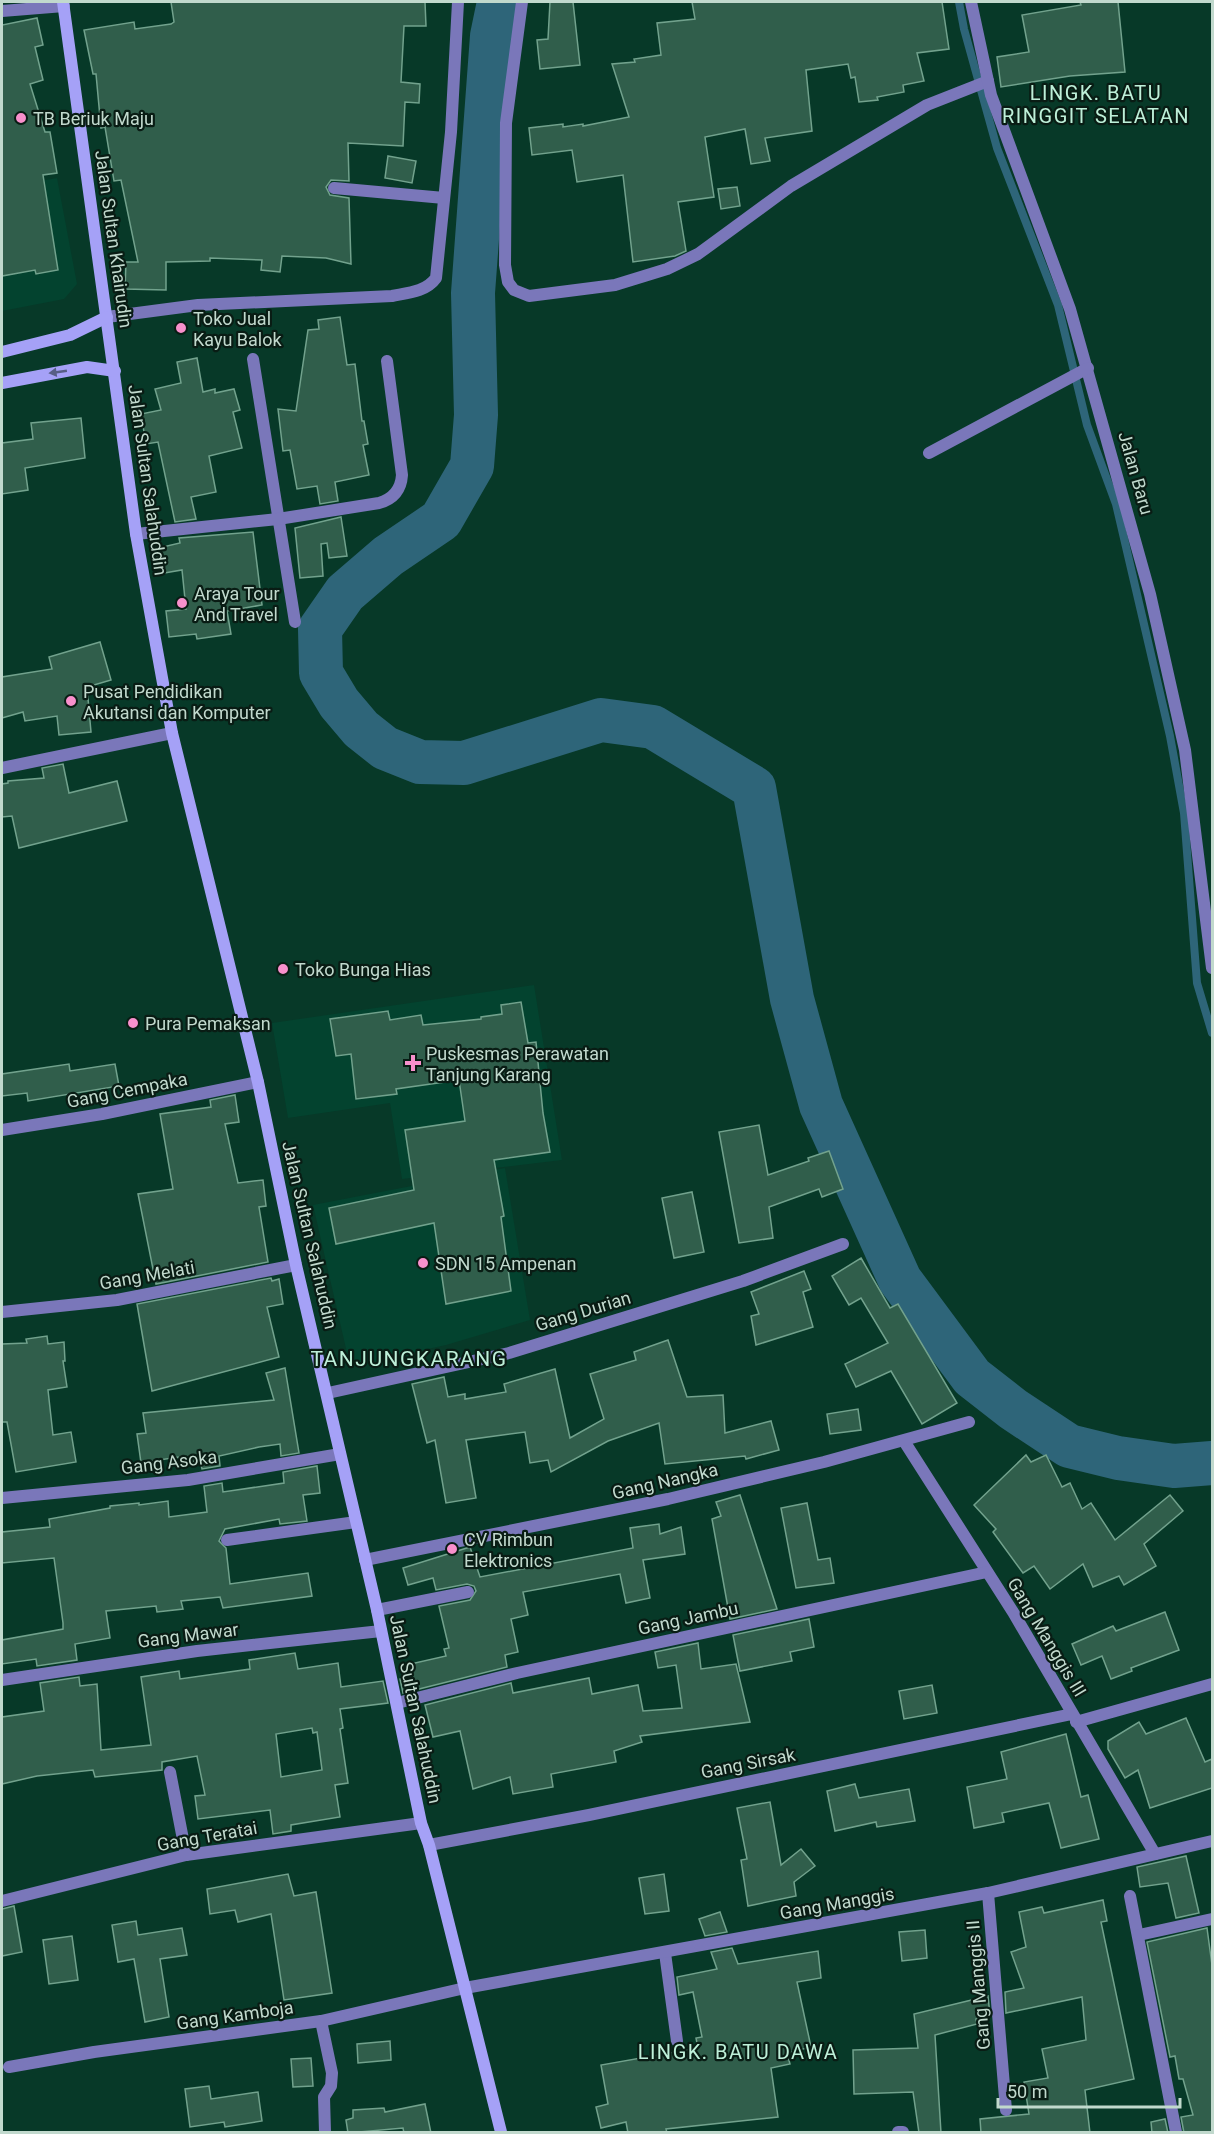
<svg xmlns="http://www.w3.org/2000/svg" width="1214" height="2134" font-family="Roboto,sans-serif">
	<rect width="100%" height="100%" fill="#073928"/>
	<g fill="#03432f">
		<path d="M57,178L77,284L64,299L2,311V188Z"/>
		<path d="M534,985L562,1160L402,1179L390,1103L288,1118L272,1023Z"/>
		<path d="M505,1168L530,1320L446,1345L350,1366L313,1205Z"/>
	</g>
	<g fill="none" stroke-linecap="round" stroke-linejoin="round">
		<path stroke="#2e6579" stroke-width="8" d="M959,2L964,29L997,148L1058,305L1087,425L1116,504L1170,736L1184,813L1197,983L1212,1033"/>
		<path stroke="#2e6579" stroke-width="44" d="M499,2L492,36L473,293L476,415L472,466L441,520L388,556L345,593L320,629L321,673L339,703L361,729L385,748L420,762L464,763L601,720L653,727L754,788L792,999L821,1105L900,1280L972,1377L1013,1409L1069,1446L1118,1458L1174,1466L1212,1463"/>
	</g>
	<g fill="#305e4b" stroke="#72a28d" stroke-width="1.5" fill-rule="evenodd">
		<path d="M171,2H425L426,26H404L401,82L420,84L419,103L405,102L403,146L348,143L349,181L331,180L326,187L330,195L349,198L351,264L326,258L282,256L280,272L261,270L262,260L210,258V261L166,262V290L125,289L126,262H138L121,180L114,181L105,127L101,128L96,74H93L84,30L134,22L135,29L171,24L174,22Z"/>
		<path d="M550,2H573L580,65L540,69L537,40L548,39Z"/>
		<path d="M692,2H942L949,49L917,53L924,81L903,85L904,92L877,97L878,100L859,102L855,77L851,78L848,64L806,70L812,131L765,138L770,161L751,164L745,129L705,137L714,197L678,202L686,251L675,256L633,262L623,175L577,182L572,150L532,155L529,128L563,124V127L583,124V126L629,117L612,64L635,62L634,59L661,55L657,23L695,19Z"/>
		<path d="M1080,2H1118L1125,72L1070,76L1001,87L997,57L1029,52L1022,15L1081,5Z"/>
		<path d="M37,18L43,45L35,47L43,80L30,84L45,132H50L57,173L43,175L58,270L36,274L35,270L2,276V25Z"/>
		<path d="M388,156L416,161L412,183L385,178Z"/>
		<path d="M737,187L740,206L721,209L718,189Z"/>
		<path d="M340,317L347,365L355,364L362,421H364L368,444L363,445L369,475L335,482L338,501L320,504L317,486L297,489L290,450L283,451L278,409L296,411L308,330L319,329L318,320Z"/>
		<path d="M197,358L203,392L215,389V393L234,389L240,410L233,412L242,448L209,456L216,492L191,497L196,519L175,522L158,442L146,444L141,414L161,410L155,389L181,383L177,362Z"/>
		<path d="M81,418L85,458L25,468L28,490L2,494V443L33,439L31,423Z"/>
		<path d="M341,517L347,556L329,558L327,543L321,544L323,576L300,578L295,528Z"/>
		<path d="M253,532L262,605L227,611L231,634L197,639L196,634L169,637L166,611L186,609L182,570L159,574L154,549L180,543L179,538Z"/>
		<path d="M100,642L111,680L87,687L91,732L59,735L57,716L25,721L23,712L2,718V677L52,669L49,657Z"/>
		<path d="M63,764L69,793L117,781L127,821L19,848L12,816L2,817V784L8,783V781L44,778L42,768Z"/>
		<path d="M521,1002L528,1043L536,1042L543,1113L550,1152L494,1160L504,1216L501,1217L511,1291L446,1304L434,1223L336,1244L329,1208L414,1190L405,1130L465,1121L459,1080L396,1089L397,1094L356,1099L351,1054L336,1056L330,1019L388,1011L390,1020L421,1015L423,1025L481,1019V1017L502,1014L501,1005Z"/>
		<path d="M69,1064L70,1071L115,1064L119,1086L28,1101L27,1093L2,1096V1074Z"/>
		<path d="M235,1095L239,1122L225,1124L238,1183L263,1180L266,1206L259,1207L268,1262L156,1284L138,1194L173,1189L160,1114L211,1107L210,1100Z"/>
		<path d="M759,1125L768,1175L809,1161L808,1158L829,1151L843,1189L822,1197L819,1189L769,1207L773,1238L739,1243L719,1132Z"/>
		<path d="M692,1192L704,1252L674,1258L662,1198Z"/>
		<path d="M861,1258L890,1308L898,1304L957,1403L922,1424L891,1371L856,1387L845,1364L888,1343L861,1298L849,1305L832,1276Z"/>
		<path d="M804,1271L811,1289L803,1292L813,1327L756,1345L751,1316L759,1314L751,1292Z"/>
		<path d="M271,1278L272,1281L279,1279L283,1304L267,1307L279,1357L152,1391L137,1304Z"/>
		<path d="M47,1336L48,1344L64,1342L65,1361H63L67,1387L48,1390L53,1435L71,1432L76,1462L16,1472L7,1422H2V1344L27,1343L26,1339Z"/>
		<path d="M668,1340L687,1397L723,1395L725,1433L771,1421L779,1450L746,1459L745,1456L665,1464L659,1423L608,1441L551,1472L548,1460L530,1463L525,1432L466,1440L476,1498L446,1503L435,1440L427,1443L412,1384L444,1377L448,1397L465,1394V1399L506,1392L504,1384L555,1369L570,1438L604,1419L590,1374L636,1360L634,1352Z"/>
		<path d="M285,1368L299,1453L281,1456L280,1444L259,1447L219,1456L220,1466L202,1469L200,1460L180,1464L178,1457L141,1463L137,1434L146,1433L143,1413L274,1400L266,1373Z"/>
		<path d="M858,1409L861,1430L830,1434L827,1414Z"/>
		<path d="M1026,1455L1031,1462L1046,1455L1062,1487L1070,1483L1082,1509L1091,1503L1115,1540L1170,1495L1183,1511L1144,1544L1156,1566L1124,1585L1119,1576L1093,1587L1083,1564L1050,1589L1034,1566L1023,1573L993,1532L996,1529L974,1505Z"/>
		<path d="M317,1466L320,1493L303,1495L307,1521L280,1524L279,1519L225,1529L219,1541L226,1548L230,1584L308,1573L312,1596L223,1608L220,1597L181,1601L183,1609L157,1612L156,1606L106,1611L110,1638L75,1644L77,1660L37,1666L36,1659L2,1664V1640L63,1629V1623L54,1558L2,1563V1532L50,1527L49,1519L110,1508V1506L139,1503V1505L168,1501L169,1517L207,1512L204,1486L222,1483L223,1492L284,1483L283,1472Z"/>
		<path d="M740,1495L777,1609L730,1619L712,1519L721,1516L716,1502Z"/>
		<path d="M807,1503L818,1560L830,1558L834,1583L796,1588L781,1508Z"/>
		<path d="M659,1524L660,1534L681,1527L685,1554L643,1560L650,1598L626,1603L620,1574L523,1592L528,1615L511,1619L518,1652L505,1655L507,1667L403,1693L400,1679L409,1677L406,1665L446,1656L444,1649L449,1648L439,1606L470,1600L476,1591L474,1586L467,1584L436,1590L433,1578L408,1585L403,1568L470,1547L480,1577L633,1548L630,1528Z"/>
		<path d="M1165,1612L1179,1650L1131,1668L1132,1671L1111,1679L1102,1656L1081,1665L1072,1644L1113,1626L1116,1631Z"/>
		<path d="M809,1619L814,1647L790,1652L792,1661L740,1671L733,1635Z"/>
		<path d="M698,1643L701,1669L736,1664L750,1722L640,1736L642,1742L614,1751L616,1762L551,1774L553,1787L513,1794L510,1777L473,1789L460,1731L433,1737L425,1705L511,1683L513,1693L589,1678L592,1694L638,1685L643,1711L682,1708L676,1665L658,1668L655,1652Z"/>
		<path d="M295,1653L298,1669L338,1663L341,1687L383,1681L388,1703L340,1709L343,1728L340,1729L348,1783L335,1785L340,1817L291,1825V1831L273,1834L270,1810L198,1819L195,1796L205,1795L197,1756L162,1762V1770L95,1777L93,1770L37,1776L2,1784V1717L44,1711L40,1683L79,1677L80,1686L97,1684L101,1750L151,1745L141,1677L179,1671L180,1679L250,1669L249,1660ZM312,1728L313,1733L317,1732L322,1770L281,1777L276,1734Z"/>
		<path d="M932,1685L937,1713L904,1719L899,1691Z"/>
		<path d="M1186,1718L1205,1762L1212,1759V1788L1150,1808L1138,1770L1125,1778L1108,1749V1741L1139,1722L1146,1734Z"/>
		<path d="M1066,1734L1081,1797L1088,1795L1099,1839L1061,1848L1049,1803L1002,1813L1004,1822L974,1828L967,1787L1007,1779L1001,1752Z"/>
		<path d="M855,1784L859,1798L909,1789L915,1821L877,1827L876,1822L835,1831L827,1791Z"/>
		<path d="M770,1802L781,1865L801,1849L815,1866L794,1882L796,1896L748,1906L741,1860L747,1859L737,1808Z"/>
		<path d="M1186,1856L1199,1913L1176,1918L1168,1883L1140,1887L1137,1867Z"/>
		<path d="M288,1874L294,1896L316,1892L332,1993L284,2000L271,1914L238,1922L235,1910L210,1914L207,1889Z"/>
		<path d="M664,1874L669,1911L645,1914L639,1878Z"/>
		<path d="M1103,1900L1107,1921L1101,1922L1134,2079L1085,2090L1090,2133H981L980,2119L1029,2114L1024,2082L1048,2078L1042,2049L1086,2040L1082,1997L1006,2013L1005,1992L1024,1988L1011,1952L1026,1947L1019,1912L1042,1907L1044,1913Z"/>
		<path d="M14,1906L22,1952L2,1956V1909Z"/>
		<path d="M720,1912L727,1932L705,1936L699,1919Z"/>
		<path d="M136,1921L138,1935L182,1928L187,1955L160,1959L169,2017L145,2022L134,1959L118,1962L112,1925Z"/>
		<path d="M1207,1928L1212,1965V2133H1184L1181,2117L1193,2115L1183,2079H1179L1175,2056L1170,2057L1147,1942Z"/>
		<path d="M925,1930L927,1958L902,1961L899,1932Z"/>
		<path d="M72,1936L78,1980L49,1984L43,1940Z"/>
		<path d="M732,1948L738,1964L818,1951L821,1978L797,1982L811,2047L787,2053L790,2064L771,2068L778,2117L666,2129L667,2133H628L626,2122L601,2128L596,2107L608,2104L601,2065L698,2048L696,2038L702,2037L693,1992L679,1995L677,1977L717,1969L711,1952Z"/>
		<path d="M988,1996L990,2016L976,2019L977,2024L935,2035L941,2133H919L913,2092L854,2094L853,2050L918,2048L914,2014Z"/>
		<path d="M390,2041L391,2060L358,2063L357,2044Z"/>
		<path d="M311,2058L313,2086L293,2087L291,2059Z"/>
		<path d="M209,2086L211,2099L258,2092L262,2121L225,2127L224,2122L190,2127L185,2089Z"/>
		<path d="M425,2104L431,2133H404L403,2128L348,2133L346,2120L353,2118V2110L384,2108L385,2112Z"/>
		<path d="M1165,2119L1168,2133H1152L1151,2122Z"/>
	</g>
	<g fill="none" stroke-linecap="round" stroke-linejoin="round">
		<g stroke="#7a77ba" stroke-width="12">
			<path d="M522,2L506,123L505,265L508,282L514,290L529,296L615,285L667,269L698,254L791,186L927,105L988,81"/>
			<path d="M971,2L991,95L1070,309L1150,594L1185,750L1212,968"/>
			<path d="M2,11L64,6"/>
			<path d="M334,188L444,198"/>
			<path d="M107,317L198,305L392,296C407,293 426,292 436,278L451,132L458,2"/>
			<path d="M253,359L295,622"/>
			<path d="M929,453L1088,368"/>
			<path d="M136,534L278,519L379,503C393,499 401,490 402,475L387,361"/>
			<path d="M2,768L172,733"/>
			<path d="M2,1130L102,1114L258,1082"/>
			<path d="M2,1312L117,1300L296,1265"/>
			<path d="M328,1393L509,1353L743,1281L843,1244"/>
			<path d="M904,1441L1013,1612L1155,1854"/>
			<path d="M2,1498L188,1480L340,1454"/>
			<path d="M227,1540L356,1522"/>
			<path d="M365,1560L668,1499L824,1462L969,1422"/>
			<path d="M377,1610L468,1592"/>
			<path d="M2,1680L197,1651L381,1631"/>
			<path d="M397,1703L517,1673L987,1572"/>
			<path d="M1076,1722L1212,1684"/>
			<path d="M170,1772L186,1855"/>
			<path d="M429,1845L589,1815L1072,1714"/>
			<path d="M988,1893L1006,2110"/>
			<path d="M1130,1896L1176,2132"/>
			<path d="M2,1901L186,1855L421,1823"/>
			<path d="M1139,1935L1212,1919"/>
			<path d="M665,1953L677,2041"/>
			<path d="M321,2021L332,2073L331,2086L324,2097L325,2132"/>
			<path d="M9,2067L94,2052L321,2021L465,1988L988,1893L1212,1841"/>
			<path d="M898,2132H903"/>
		</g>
		<g stroke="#a5a1f7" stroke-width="12">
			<path d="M63,2L136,534L172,733L258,1082L296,1265L377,1610L421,1823L429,1845L501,2132"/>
			<path d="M2,352L70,335L107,317"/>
			<path d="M2,383L87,367L115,371"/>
		</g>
	</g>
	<defs><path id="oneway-solid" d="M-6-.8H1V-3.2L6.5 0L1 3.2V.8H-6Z" transform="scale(1.5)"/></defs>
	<use fill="#575e86" href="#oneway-solid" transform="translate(58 372) rotate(172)"/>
	<g fill="#f890cc" stroke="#091c14" stroke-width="2">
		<circle cx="21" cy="118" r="6"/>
		<circle cx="181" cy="328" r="6"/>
		<circle cx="182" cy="603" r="6"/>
		<circle cx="71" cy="701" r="6"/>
		<circle cx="283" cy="969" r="6"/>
		<circle cx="133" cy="1023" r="6"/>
		<path d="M410 1054h6v6h6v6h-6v6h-6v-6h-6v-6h6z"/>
		<circle cx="423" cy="1263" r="6"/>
		<circle cx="452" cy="1549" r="6"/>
	</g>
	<g text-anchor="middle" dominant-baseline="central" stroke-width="4.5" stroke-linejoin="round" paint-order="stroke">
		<g font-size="18" fill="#c1d9cd" stroke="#091c14" text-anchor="start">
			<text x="33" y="118">TB Beriuk Maju</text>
			<text x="193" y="318">Toko Jual<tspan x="193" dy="21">Kayu Balok</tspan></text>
			<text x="194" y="593">Araya Tour<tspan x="194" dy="21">And Travel</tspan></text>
			<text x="83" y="691">Pusat Pendidikan<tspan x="83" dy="21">Akutansi dan Komputer</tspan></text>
			<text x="295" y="969">Toko Bunga Hias</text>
			<text x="145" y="1023">Pura Pemaksan</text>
			<text x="426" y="1053">Puskesmas Perawatan<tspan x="426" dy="21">Tanjung Karang</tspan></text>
			<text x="435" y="1263">SDN 15 Ampenan</text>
			<text x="464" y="1539">CV Rimbun<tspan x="464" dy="21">Elektronics</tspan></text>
		</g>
		<g font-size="18" fill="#c1d9cd" stroke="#091c14">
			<text transform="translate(114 239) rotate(82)">Jalan Sultan Khairudin</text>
			<text transform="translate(1136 473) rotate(74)">Jalan Baru</text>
			<text transform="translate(148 480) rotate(82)">Jalan Sultan Salahuddin</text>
			<text transform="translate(127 1090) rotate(-11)">Gang Cempaka</text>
			<text transform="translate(310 1235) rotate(77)">Jalan Sultan Salahuddin</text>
			<text transform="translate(147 1275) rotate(-10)">Gang Melati</text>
			<text transform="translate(583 1311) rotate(-17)">Gang Durian</text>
			<text transform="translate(169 1462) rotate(-7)">Gang Asoka</text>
			<text transform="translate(665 1481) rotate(-13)">Gang Nangka</text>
			<text transform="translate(688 1618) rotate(-12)">Gang Jambu</text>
			<text transform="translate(188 1635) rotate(-7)">Gang Mawar</text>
			<text transform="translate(1047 1637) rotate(59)">Gang Manggis III</text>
			<text transform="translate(416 1709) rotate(78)">Jalan Sultan Salahuddin</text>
			<text transform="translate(748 1763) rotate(-11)">Gang Sirsak</text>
			<text transform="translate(207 1836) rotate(-10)">Gang Teratai</text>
			<text transform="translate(837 1903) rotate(-10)">Gang Manggis</text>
			<text transform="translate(978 1985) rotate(-95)">Gang Manggis II</text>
			<text transform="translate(235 2015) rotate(-8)">Gang Kamboja</text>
		</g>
		<g font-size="20" letter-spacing="1.5" fill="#bef0d9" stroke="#091c14">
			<text x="1096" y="93">LINGK. BATU<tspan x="1096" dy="23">RINGGIT SELATAN</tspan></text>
			<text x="738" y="2052">LINGK. BATU DAWA</text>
		</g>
		<g font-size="21" letter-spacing="1.5" fill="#bef0d9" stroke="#091c14">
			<text x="409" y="1359">TANJUNGKARANG</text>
		</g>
	</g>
	<rect width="1214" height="2134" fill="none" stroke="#c1d9cd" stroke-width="6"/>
	<path d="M998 2098v9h182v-9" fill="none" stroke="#c1d9cd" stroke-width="3"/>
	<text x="1007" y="2098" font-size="18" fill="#c1d9cd" stroke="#091c14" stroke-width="4.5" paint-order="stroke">50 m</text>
</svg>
